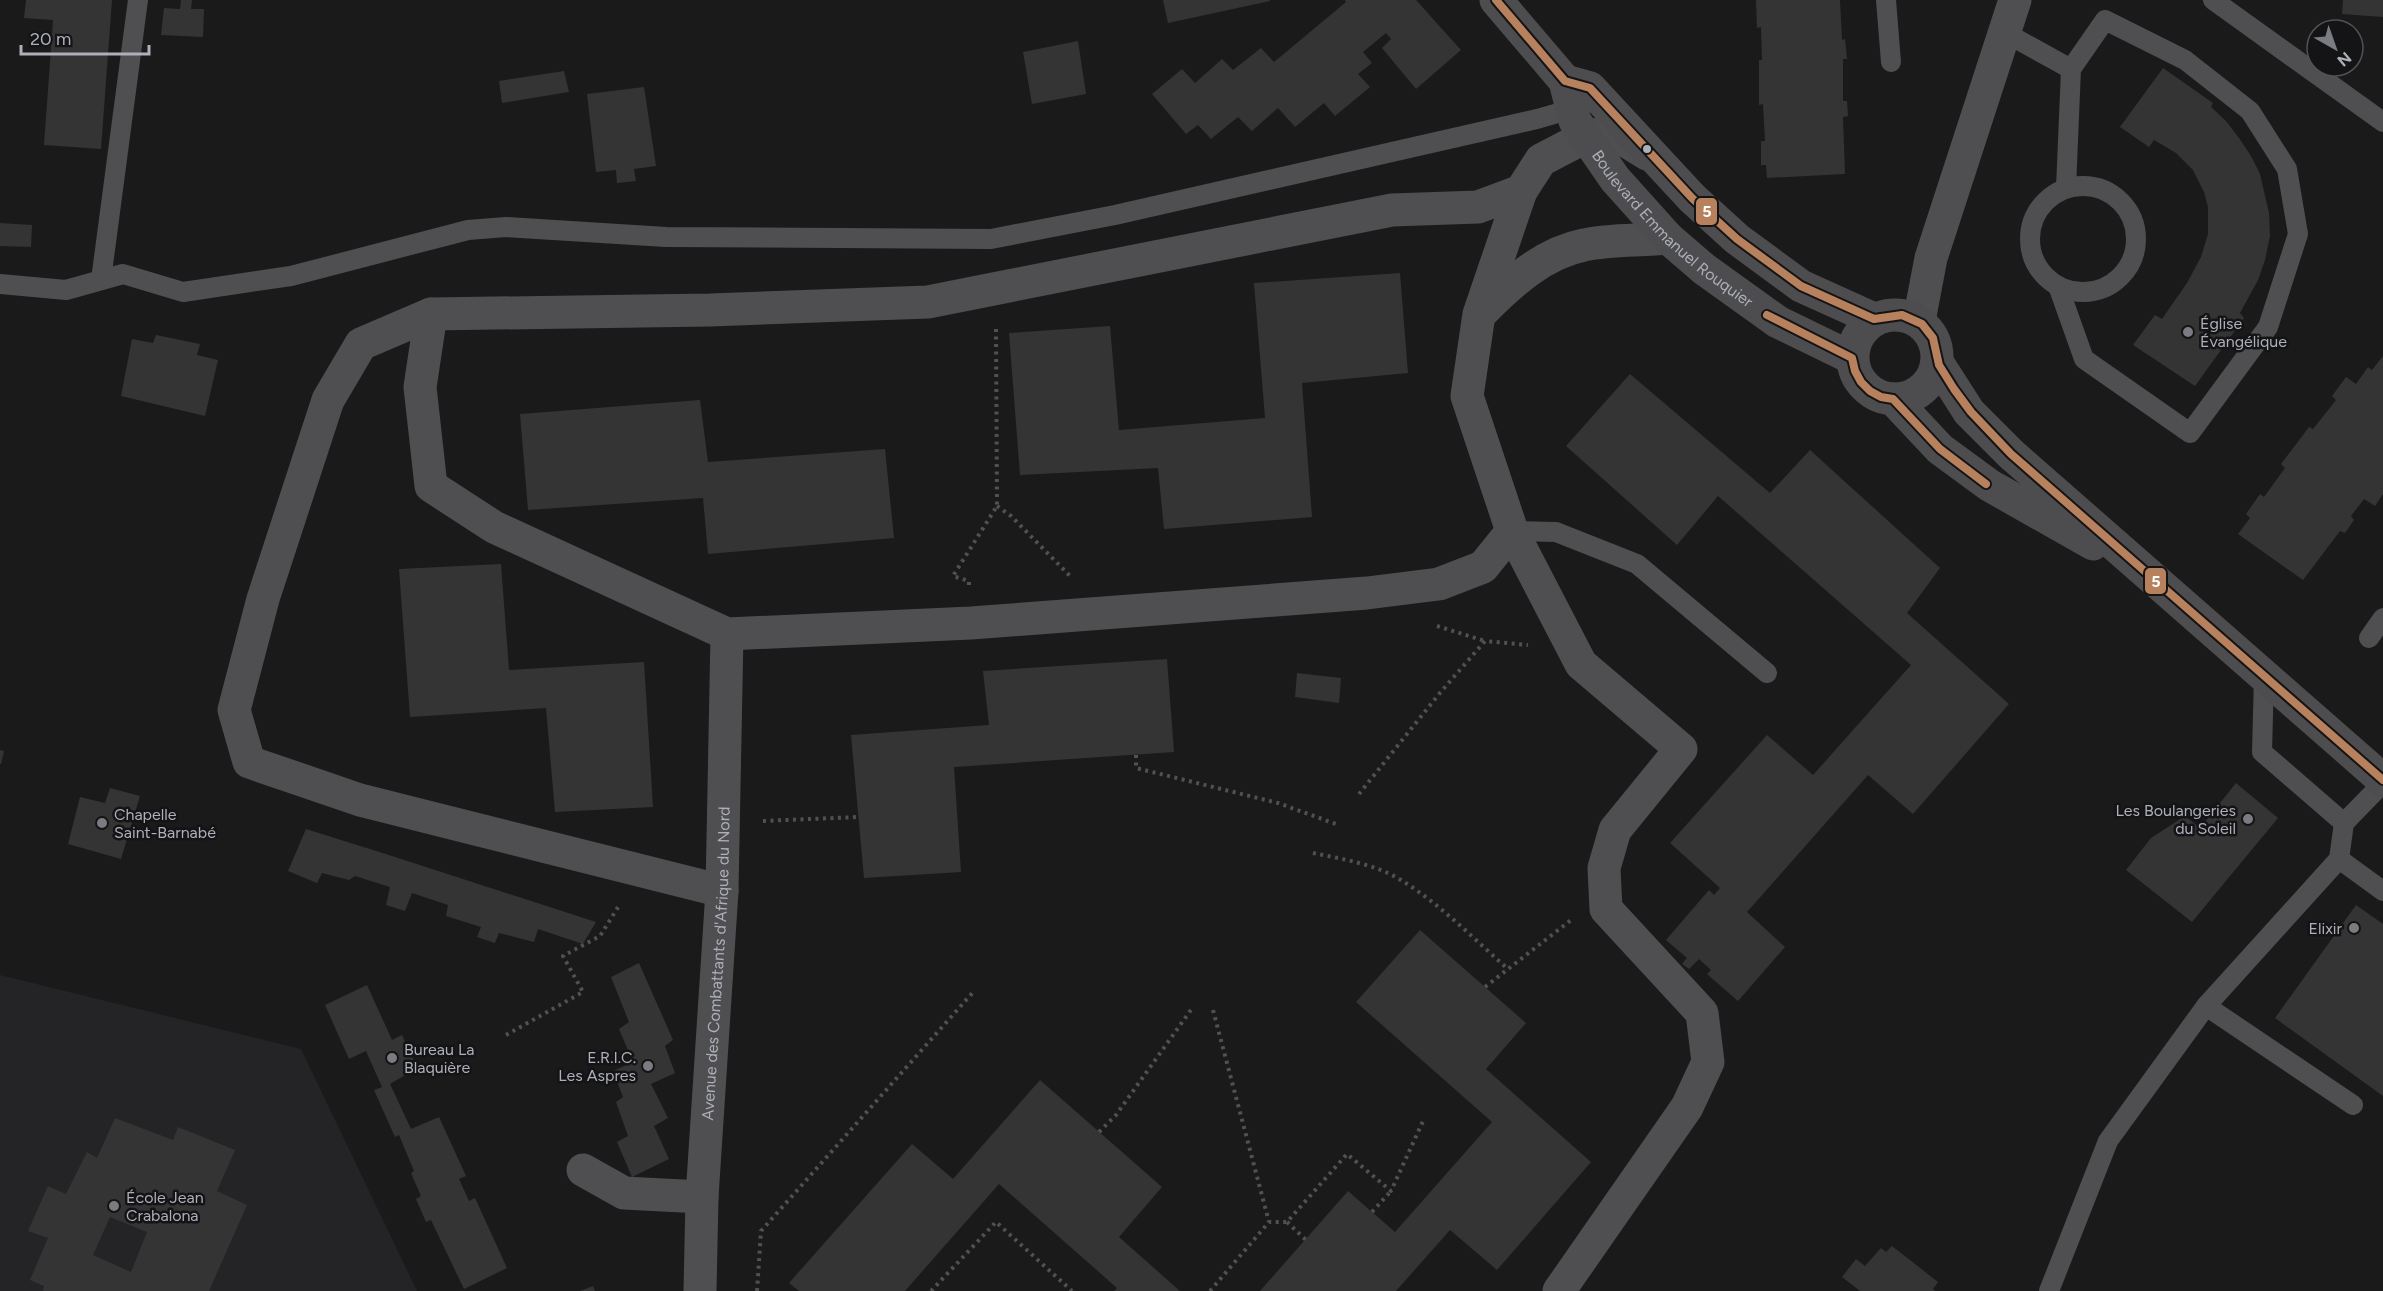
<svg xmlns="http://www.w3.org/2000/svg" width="2383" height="1291" font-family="Figtree,sans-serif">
	<rect width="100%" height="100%" fill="#1a1a1a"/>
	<path fill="#242426" d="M0,975L301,1049L417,1291H0Z"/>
	<g fill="#343435" fill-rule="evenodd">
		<path d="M26,0H112L101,149L44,145L53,20L24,18Z"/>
		<path d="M181,0H192L191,9H204L203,37L161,35L164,8L180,9Z"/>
		<path d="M1163,0H1270V1L1168,23Z"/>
		<path d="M1345,0H1416L1461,50L1416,89L1382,48L1391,39L1386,33L1363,52L1372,63L1358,74L1370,87L1335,116L1324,103L1295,127L1278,108L1252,131L1238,117L1211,139L1198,125L1186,134L1152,94L1182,69L1195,83L1222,59L1233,70L1261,48L1274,62L1346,2Z"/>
		<path d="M1756,0H1840L1842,40L1845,39L1847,59H1843V101H1847L1848,116L1843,117L1845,174L1767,178L1766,165H1761V141H1765L1763,104L1759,105V60H1762L1761,27L1757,28Z"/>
		<path d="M2343,0H2383V17L2342,14Z"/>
		<path d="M1078,41L1086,94L1032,104L1023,52Z"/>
		<path d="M2163,68L2213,103L2211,107L2226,121L2239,138L2251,156L2260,174L2269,213L2270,236L2265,260L2258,280L2240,313L2244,318L2195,386L2133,345L2155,315L2162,319L2187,283L2201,257L2208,234V207L2204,192L2193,170L2176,153L2154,140L2149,147L2120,127Z"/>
		<path d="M564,71L569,92L502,103L499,81Z"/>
		<path d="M644,87L656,166L634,169L636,181L617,183L616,170L596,172L587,94Z"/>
		<path d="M0,223L32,225L31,247L0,246Z"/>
		<path d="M1400,273L1408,373L1302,383L1312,517L1164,529L1158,468L1020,475L1009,333L1110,326L1119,430L1265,418L1254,283Z"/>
		<path d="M156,335L200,344L197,355L218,360L205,416L121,396L132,339L153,343Z"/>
		<path d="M2383,356V494L2375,506L2364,499L2351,516L2354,520L2345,533L2340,531L2303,580L2238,534L2250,518L2246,514L2260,494L2264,497L2285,468L2281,464L2309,427L2313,429L2336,400L2332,396L2346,377L2356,384L2368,367L2372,370Z"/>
		<path d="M1630,374L1770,493L1810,450L1940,568L1907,613L2009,704L1913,814L1868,775L1747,912L1785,947L1738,1001L1707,974L1711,970L1699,959L1689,969L1682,964L1687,958L1666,940L1709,890L1714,895L1720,888L1670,843L1767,735L1813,775L1911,665L1718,496L1677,545L1566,446Z"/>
		<path d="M700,400L708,462L885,449L894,538L708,554L703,498L528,510L520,414Z"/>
		<path d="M501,564L509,670L644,662L653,807L555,812L546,708L410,717L399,569Z"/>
		<path d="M1167,659L1174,752L954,767L961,872L864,878L851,735L989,725L983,671Z"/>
		<path d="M1297,673L1341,678L1339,703L1295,697Z"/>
		<path d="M0,750L4,751L1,764H0Z"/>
		<path d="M2236,783L2278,818L2192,922L2126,870L2151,838L2185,816L2200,828Z"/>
		<path d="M110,788L140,796L121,859L68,844L80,797L105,803Z"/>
		<path d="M306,829L392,856L596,922L583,944L538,929L534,942L499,933L495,943L477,937L481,927L446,916L448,905L412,893L405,911L386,905L390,887L355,876L349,880L322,873L317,883L288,871Z"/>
		<path d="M2356,905L2383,924V1096L2275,1018Z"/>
		<path d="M1420,930L1526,1023L1486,1069L1591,1162L1497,1270L1450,1230L1396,1291H1260L1348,1191L1395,1232L1492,1122L1356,1002Z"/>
		<path d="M639,963L673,1040L665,1046L675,1073L651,1084L668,1118L654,1126L669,1159L632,1177L617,1142L628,1136L616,1102L623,1097L613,1071L633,1062L619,1029L629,1022L611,977Z"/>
		<path d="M367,985L392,1040L402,1035L417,1068L390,1084L411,1129L439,1117L466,1176L459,1179L469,1201L475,1198L507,1268L464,1289L431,1220L426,1222L416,1199L421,1196L411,1173L414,1171L399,1135L395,1137L374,1090L382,1087L366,1051L349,1059L325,1005Z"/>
		<path d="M1040,1080L1162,1187L1119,1237L1180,1291H1114L1117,1288L999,1184L905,1291H799L789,1283L912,1144L953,1179Z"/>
		<path d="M115,1118L173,1140L178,1127L235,1150L217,1191L247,1205L209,1291H43L44,1286L30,1280L48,1238L28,1231L48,1186L66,1194L87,1152L97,1158ZM110,1217L147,1232L131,1272L93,1255Z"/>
		<path d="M1892,1246L1938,1282L1933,1289L1935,1291H1860L1842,1277L1856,1259L1865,1266L1881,1248L1886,1252Z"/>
		<path d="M593,1286L595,1291H580Z"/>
	</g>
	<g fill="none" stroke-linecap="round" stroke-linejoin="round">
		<g stroke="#505153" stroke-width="4" stroke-dasharray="3 4.5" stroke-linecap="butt">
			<path d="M997,506L1011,516L1070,576"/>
			<path d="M969,585V581L953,576L997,506L996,329"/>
			<path d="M1437,626L1485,641"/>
			<path d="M1136,755V768L1278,803L1336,824"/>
			<path d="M1359,794L1439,694L1485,641L1528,645"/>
			<path d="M763,821L858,817"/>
			<path d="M1313,853C1342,859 1375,864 1401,880C1440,904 1474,939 1508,969"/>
			<path d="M1485,987L1571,920"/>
			<path d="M1213,1010L1269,1222"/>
			<path d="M506,1035L583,992L563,956L600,936L620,904"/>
			<path d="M1099,1132L1116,1115L1193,1007"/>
			<path d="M1372,1212L1391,1191"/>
			<path d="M1287,1222L1306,1240"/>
			<path d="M757,1291L761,1231L975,990"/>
			<path d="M931,1291L996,1222L1072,1291"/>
			<path d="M1210,1291L1269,1222H1287L1347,1154L1391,1191L1424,1119"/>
		</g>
		<g stroke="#4f4f52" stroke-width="20">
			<path d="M1886,0L1891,62"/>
			<path d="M2213,0L2383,122"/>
			<path d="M2004,32L2071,69"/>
			<circle cx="2083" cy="239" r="53"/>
			<path d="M101,280L138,0"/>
			<path d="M0,284L66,290L123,274L183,292L291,276L468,230L506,227L666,237L991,239L1115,215L1537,119L1572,109"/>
			<path d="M2058,286L2084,359L2190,433L2268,327L2298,234L2287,169L2250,111L2185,60L2105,20L2071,69L2066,188"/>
			<path d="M1512,531L1556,532L1637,564L1767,673"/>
			<path d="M2369,638L2383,618"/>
			<path d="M2264,676L2262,752L2344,823L2339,859L2206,1006L2353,1105"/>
			<path d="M2344,823L2383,783"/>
			<path d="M2339,859L2383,891"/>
			<path d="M2049,1291L2108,1141L2206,1006"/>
		</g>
		<g stroke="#4f4f52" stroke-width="33">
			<path d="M1521,191L1479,314L1467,396L1512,531L1581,664L1681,749L1615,830L1604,868L1606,909L1702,1013L1708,1062L1687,1107L1559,1291"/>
			<path d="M1483,311C1511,283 1543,253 1584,245C1611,239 1640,241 1668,238"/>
			<path d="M431,314L420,387L431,486L494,527L727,634L971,623L1367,593L1439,584L1483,567L1512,531"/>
			<path d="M1919,321L1931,258L2015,0"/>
			<path d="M722,891L360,800L249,762L234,710L263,599L328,400L361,344L431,314L710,310L928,302L1392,210L1478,207L1521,191L1541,160L1587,136L1611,132L1647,154"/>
			<path d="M583,1170L624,1193L702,1197"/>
			<path id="s1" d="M700,1291L702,1197L722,891L727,634"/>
		</g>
		<g stroke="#4d4d50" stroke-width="33">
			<path id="s2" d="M1496,0L1565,81L1575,121L1615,179L1668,238L1704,269L1778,322L1852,358"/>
			<path d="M1565,81L1590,88L1692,198L1737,239L1801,286L1874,319"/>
			<circle cx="1895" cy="357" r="42"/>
			<path d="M1937,362L1969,412L2011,454L2383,780"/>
			<path d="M1893,399L1940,449L1989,485L2093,544"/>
		</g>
		<g stroke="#141416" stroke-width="12">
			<g id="bus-1">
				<path d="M1496,0L1565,81L1590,88L1692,198L1737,239L1801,286L1874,319L1902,315L1922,324L1933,338L1939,365L1954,389L1971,412L2011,454L2383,780"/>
				<path d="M1767,315L1852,358L1855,371L1861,382L1870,391L1881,397L1893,399L1940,449L1986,484"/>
			</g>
		</g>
		<use href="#bus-1" stroke="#b6815c" stroke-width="8"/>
	</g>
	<circle fill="#adb0b9" stroke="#141416" stroke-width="2" cx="1647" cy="149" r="5"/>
	<g fill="#7a7c81" stroke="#141416" stroke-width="2">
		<circle cx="2188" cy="332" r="6"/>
		<circle cx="2248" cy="819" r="6"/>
		<circle cx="102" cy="823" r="6"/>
		<circle cx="2354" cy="928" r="6"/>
		<circle cx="392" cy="1058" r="6"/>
		<circle cx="648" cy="1066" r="6"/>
		<circle cx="114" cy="1206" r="6"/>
	</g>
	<g text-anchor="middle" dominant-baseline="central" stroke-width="5" stroke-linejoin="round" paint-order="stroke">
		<g font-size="16" fill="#adb0b9" stroke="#141416">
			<text stroke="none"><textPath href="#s2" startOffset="294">Boulevard Emmanuel Rouquier</textPath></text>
			<text stroke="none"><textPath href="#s1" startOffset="328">Avenue des Combattants d'Afrique du Nord</textPath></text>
		</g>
		<g font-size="16" fill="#adb0b9" stroke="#141416" text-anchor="start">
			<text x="2200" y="323">Église<tspan x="2200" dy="18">Évangélique</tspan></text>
			<text x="2236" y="810" text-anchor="end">Les Boulangeries<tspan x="2236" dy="18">du Soleil</tspan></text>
			<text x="114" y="814">Chapelle<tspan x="114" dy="18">Saint-Barnabé</tspan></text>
			<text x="2342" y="928" text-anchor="end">Elixir</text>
			<text x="404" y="1049">Bureau La<tspan x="404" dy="18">Blaquière</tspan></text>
			<text x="636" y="1057" text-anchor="end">E.R.I.C.<tspan x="636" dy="18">Les Aspres</tspan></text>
			<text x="126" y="1197">École Jean<tspan x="126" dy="18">Crabalona</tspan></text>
		</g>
	</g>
	<g stroke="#141416" stroke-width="2">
		<rect x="1695" y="197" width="23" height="29" rx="6" fill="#b6815c"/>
		<rect x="2144" y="567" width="23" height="28" rx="6" fill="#b6815c"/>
	</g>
	<g font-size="16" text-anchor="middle" font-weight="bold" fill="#fff">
		<text x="1707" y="217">5</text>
		<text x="2156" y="587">5</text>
	</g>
	<g transform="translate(2335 48) rotate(140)"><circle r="28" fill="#141416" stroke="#515257" stroke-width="1.5"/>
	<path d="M0-4.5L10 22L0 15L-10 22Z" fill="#7a7c81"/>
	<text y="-9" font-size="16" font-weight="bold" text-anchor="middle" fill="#adb0b9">N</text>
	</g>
	<path d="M21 45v9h128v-9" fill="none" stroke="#adb0b9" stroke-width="3"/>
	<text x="30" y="45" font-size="18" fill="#adb0b9" stroke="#141416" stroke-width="4.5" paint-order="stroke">20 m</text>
</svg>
